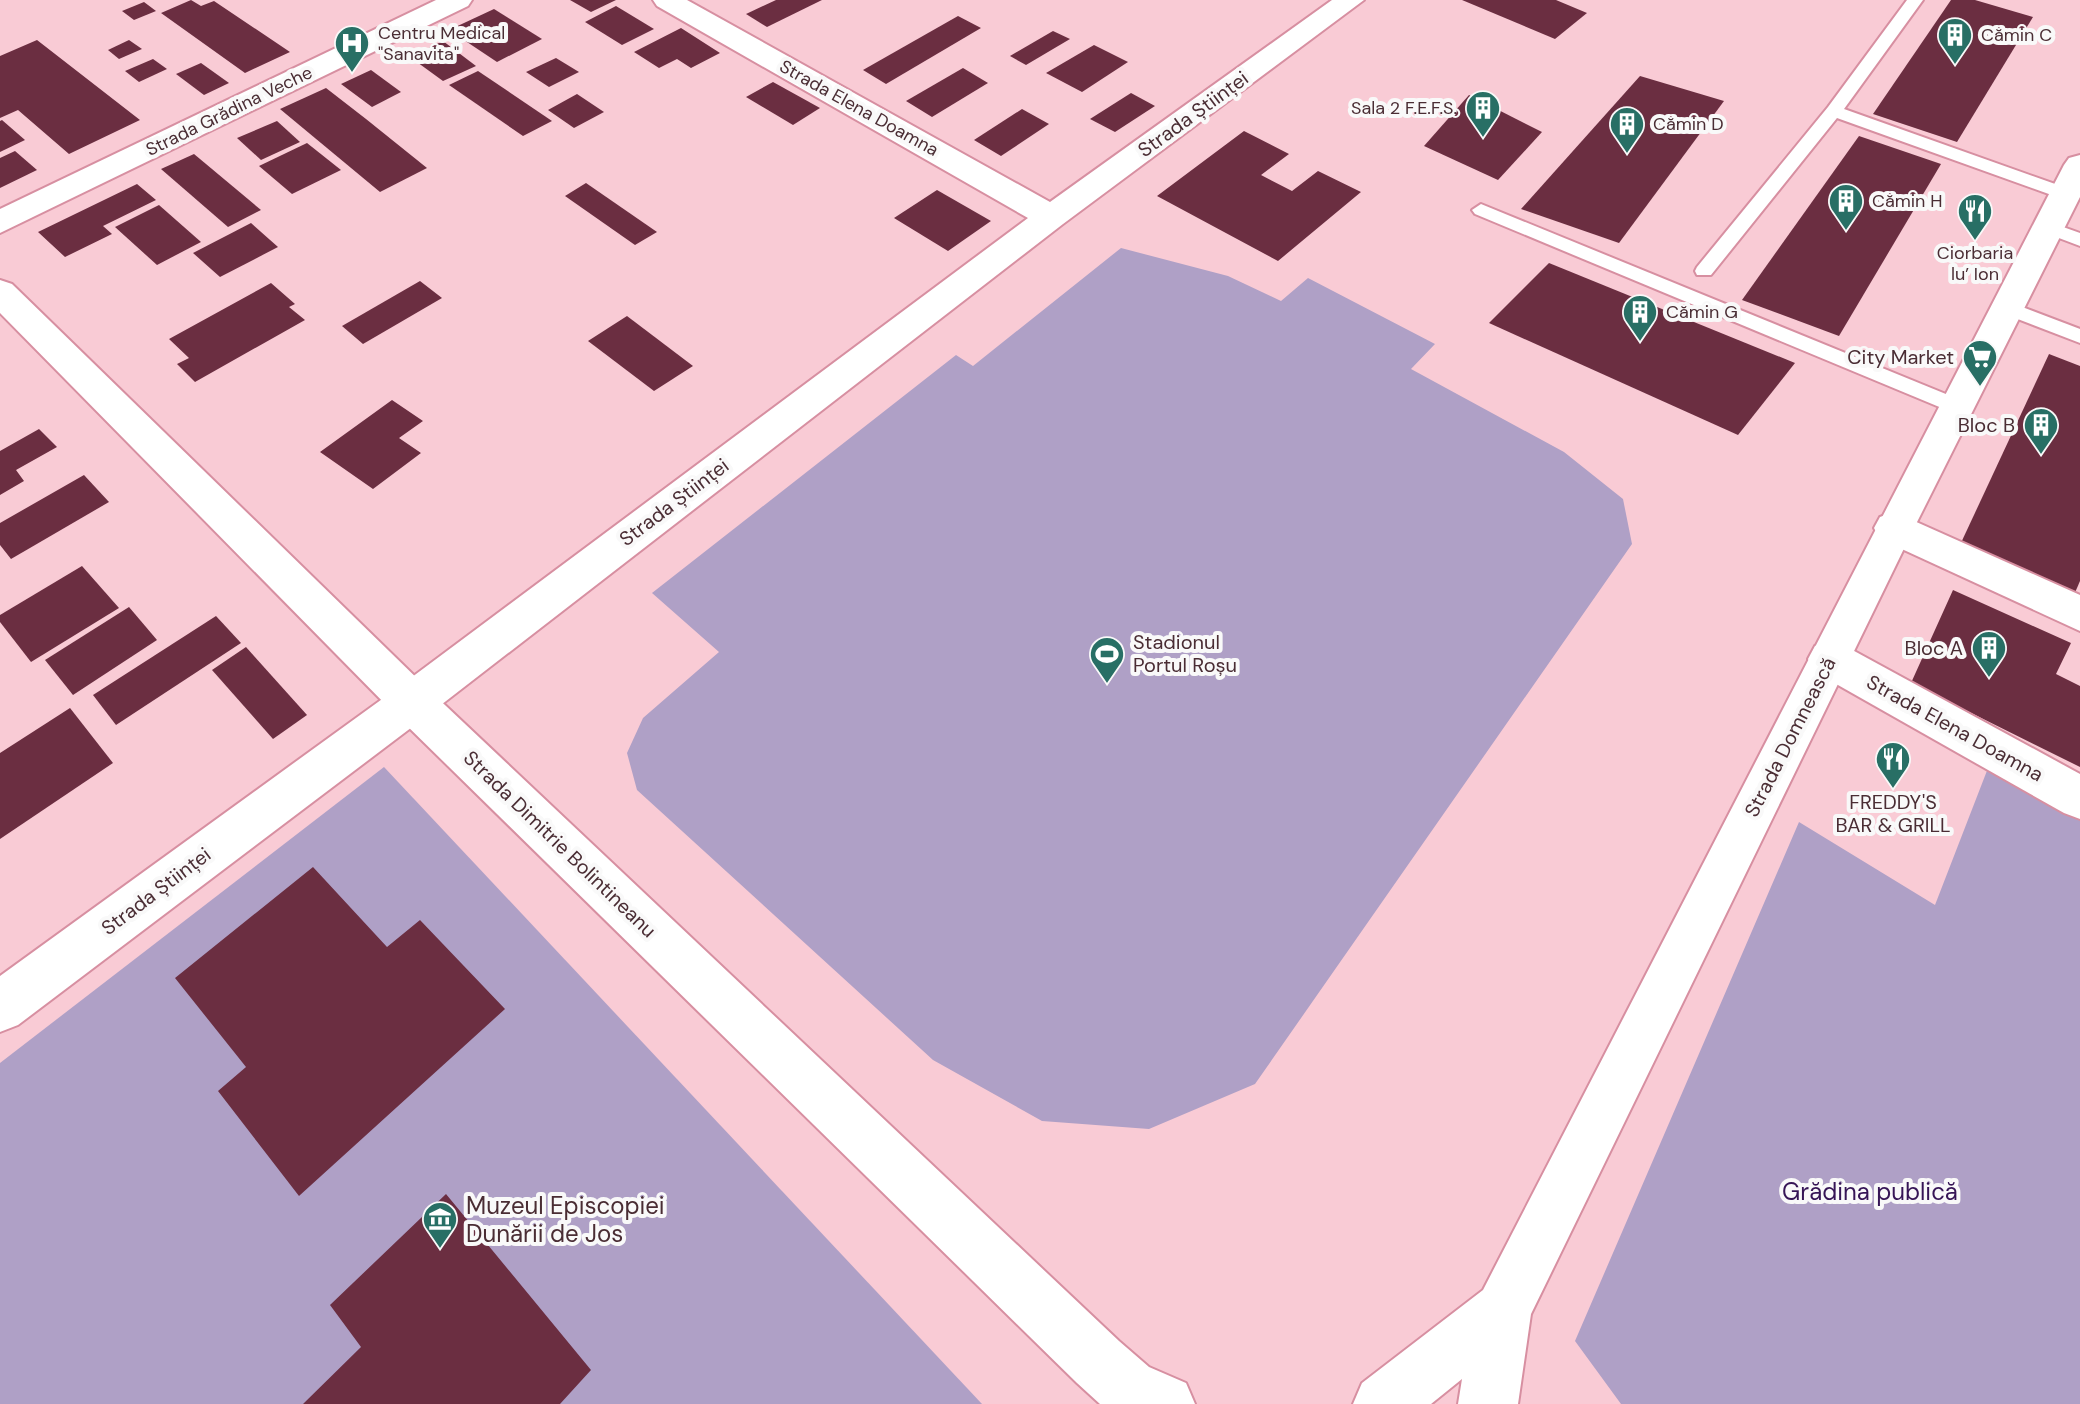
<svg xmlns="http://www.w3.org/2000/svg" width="2080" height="1404" font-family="'DM Sans',sans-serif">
	<rect width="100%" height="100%" fill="#f9cbd5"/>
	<g fill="#afa0c6">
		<path d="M1121,248L1228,276L1281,301L1308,278L1435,344L1411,369L1564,452L1623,499L1632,544L1255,1084L1149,1129L1042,1121L933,1060L637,790L627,753L643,718L719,652L652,593L956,355L973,366Z"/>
		<path d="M1995,750L2080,798V1404H1621L1575,1341L1799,822L1935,905Z"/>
		<path d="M384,767L982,1404H0V1063Z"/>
	</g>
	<g fill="#6b2e41">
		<path d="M191,0L201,6L214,1L290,52L245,73L161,13Z"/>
		<path d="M570,0H616L591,12Z"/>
		<path d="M776,0H822L767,27L746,14Z"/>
		<path d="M1462,0H1556L1587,13L1555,39Z"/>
		<path d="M1951,0H1975L2033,17L1957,142L1873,114Z"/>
		<path d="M144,2L156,11L134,20L122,11Z"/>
		<path d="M616,6L654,29L622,45L585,22Z"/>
		<path d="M494,9L542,39L497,62L449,30Z"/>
		<path d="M958,16L981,28L886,84L863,70Z"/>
		<path d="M681,28L720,53L691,68L677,59L659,68L634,52Z"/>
		<path d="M1053,31L1070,39L1026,65L1010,56Z"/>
		<path d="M37,40L140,120L69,154L18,110L0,118V56Z"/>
		<path d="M129,40L142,49L119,59L108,50Z"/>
		<path d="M443,41L476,66L443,81L410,57Z"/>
		<path d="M1094,45L1128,62L1082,92L1046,73Z"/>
		<path d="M556,58L579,72L549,87L526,72Z"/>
		<path d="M153,59L167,69L139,82L125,71Z"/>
		<path d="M201,63L229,83L204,95L176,74Z"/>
		<path d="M963,68L988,83L932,117L906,101Z"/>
		<path d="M371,70L401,92L372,107L341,84Z"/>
		<path d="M478,71L552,121L523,136L449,85Z"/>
		<path d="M1640,76L1724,101L1619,243L1521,209Z"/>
		<path d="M773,82L820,108L793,125L746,97Z"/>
		<path d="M326,88L366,119L427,168L380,192L280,109Z"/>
		<path d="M1131,93L1155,106L1115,132L1090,119Z"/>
		<path d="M577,94L604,112L574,128L548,110Z"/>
		<path d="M1469,95L1542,132L1498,180L1424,146Z"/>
		<path d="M1022,109L1049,124L1001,156L974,140Z"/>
		<path d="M2,120L25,140L0,152V121Z"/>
		<path d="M277,121L300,142L261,160L237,138Z"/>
		<path d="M1244,131L1289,154L1261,175L1292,191L1318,171L1361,192L1278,261L1157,196Z"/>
		<path d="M1859,136L1941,164L1839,336L1742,300Z"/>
		<path d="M307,143L341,170L292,194L259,166Z"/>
		<path d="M15,151L37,170L0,188V158Z"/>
		<path d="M194,154L261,210L228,227L161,169Z"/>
		<path d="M586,183L657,232L635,245L565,196Z"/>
		<path d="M137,184L156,200L103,226L112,234L65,257L38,232Z"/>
		<path d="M937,190L991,221L948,251L894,218Z"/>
		<path d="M159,205L201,242L157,265L115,227Z"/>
		<path d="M251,223L278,247L220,277L193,253Z"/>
		<path d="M1549,263L1795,363L1738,435L1489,323Z"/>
		<path d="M420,281L442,298L363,344L342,326Z"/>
		<path d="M271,283L295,304L289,307L305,320L195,382L177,364L189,358L169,339Z"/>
		<path d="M627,316L693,366L654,391L588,341Z"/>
		<path d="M2049,354L2080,366V581L2074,595L1960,545Z"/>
		<path d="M392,400L423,421L399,438L421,453L373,489L320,452Z"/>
		<path d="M39,429L57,447L16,470L24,481L0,495V451Z"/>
		<path d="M84,475L109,502L11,559L0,545V523Z"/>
		<path d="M82,566L119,608L31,662L0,622V615Z"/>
		<path d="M1953,590L2071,643L2056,674L2080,686V767L1911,683Z"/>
		<path d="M129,607L157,640L73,695L45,660Z"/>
		<path d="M216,616L241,643L116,725L93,695Z"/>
		<path d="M246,647L307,715L273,739L212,670Z"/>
		<path d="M70,708L113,763L0,839V753Z"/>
		<path d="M313,867L387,947L420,920L505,1009L299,1196L218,1091L246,1067L175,978Z"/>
		<path d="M446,1194L591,1370L560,1404H303L361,1347L330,1305Z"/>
	</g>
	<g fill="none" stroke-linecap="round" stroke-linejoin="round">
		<g stroke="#d78fa1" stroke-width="4">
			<g id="service">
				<path d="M1907,0H1923L1844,109L2072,190L2075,194L2072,198H2060L1837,118L1711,275H1697L1695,271L1697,267L1828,107Z"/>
				<path d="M1481,204L1963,401L1966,406L1963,411H1949L1475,214L1472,210Z"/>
				<path d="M2049,222L2080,233V246L2043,232L2040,228Z"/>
				<path d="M2009,302L2080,329V343L2002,313L1999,308Z"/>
			</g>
		</g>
		<g stroke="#d78fa1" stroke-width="4">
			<g id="minor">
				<path d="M653,0H687L1050,202L1332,0H1364L1063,224L428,715L18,1025L0,1032V976L396,689L1028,218L657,6Z"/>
				<path d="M1894,512L2080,595V631L1880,539L1874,528L1880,517Z"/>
				<path d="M1830,641L1845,646L2080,774V819L2064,813L1815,672L1808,659L1815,646Z"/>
			</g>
		</g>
		<g stroke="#d78fa1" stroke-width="4">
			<g id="tertiary">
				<path d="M436,0H472L468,6L0,233V209Z"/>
				<path d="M0,280L12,284L428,689L1119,1341L1149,1367L1186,1383L1195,1404H1100L1077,1383L396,715L0,313Z"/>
			</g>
		</g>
		<g stroke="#d78fa1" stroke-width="4">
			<path id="secondary" d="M2080,155V197L1914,528L1531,1314L1518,1404H1458L1462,1379L1431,1404H1353L1362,1383L1483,1290L2064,165L2069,158Z"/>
		</g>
		<use href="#service" fill="#fff" fill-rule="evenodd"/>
		<use href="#minor" fill="#fff" fill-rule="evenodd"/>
		<use href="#tertiary" fill="#fff" fill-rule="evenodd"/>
		<use href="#secondary" fill="#fff" fill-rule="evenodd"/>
	</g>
	<defs>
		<g id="building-pin" transform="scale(1.8)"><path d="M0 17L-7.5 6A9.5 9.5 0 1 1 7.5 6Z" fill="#286f65" stroke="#f9f9f9"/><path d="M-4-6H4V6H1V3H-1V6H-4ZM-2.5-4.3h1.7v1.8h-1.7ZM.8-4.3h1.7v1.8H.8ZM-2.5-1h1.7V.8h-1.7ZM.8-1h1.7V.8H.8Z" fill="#fff"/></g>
		<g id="hospital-pin" transform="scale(1.8)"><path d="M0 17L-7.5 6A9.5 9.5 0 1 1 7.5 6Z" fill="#286f65" stroke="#f9f9f9"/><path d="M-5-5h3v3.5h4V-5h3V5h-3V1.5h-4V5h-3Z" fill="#fff"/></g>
		<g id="restaurant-pin" transform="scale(1.8)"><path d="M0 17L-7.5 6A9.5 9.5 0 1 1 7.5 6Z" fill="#286f65" stroke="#f9f9f9"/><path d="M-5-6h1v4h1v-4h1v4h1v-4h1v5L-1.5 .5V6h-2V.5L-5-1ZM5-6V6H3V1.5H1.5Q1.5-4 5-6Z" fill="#fff"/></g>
		<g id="supermarket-pin" transform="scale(1.8)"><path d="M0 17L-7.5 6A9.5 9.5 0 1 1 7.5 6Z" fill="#286f65" stroke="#f9f9f9"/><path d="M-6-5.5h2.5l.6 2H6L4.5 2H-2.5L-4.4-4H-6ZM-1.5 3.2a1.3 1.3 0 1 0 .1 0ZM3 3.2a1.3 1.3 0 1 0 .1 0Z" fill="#fff"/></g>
		<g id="stadium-pin" transform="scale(1.8)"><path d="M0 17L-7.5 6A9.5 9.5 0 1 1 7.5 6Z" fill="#286f65" stroke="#f9f9f9"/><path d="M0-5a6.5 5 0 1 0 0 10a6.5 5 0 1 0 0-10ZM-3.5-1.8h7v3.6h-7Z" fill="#fff"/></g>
		<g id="museum-pin" transform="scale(1.8)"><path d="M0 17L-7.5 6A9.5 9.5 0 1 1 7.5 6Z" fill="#286f65" stroke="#f9f9f9"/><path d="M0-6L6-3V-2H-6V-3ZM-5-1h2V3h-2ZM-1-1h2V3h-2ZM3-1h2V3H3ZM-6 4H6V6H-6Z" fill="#fff"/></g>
	</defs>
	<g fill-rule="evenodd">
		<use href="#building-pin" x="1955" y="35"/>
		<use href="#hospital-pin" x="352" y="43"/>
		<use href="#building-pin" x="1483" y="108"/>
		<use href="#building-pin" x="1627" y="124"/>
		<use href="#building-pin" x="1846" y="201"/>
		<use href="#restaurant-pin" x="1975" y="211"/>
		<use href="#building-pin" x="1640" y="312"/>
		<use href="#supermarket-pin" x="1980" y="357"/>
		<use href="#building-pin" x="2041" y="425"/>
		<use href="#building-pin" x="1989" y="648"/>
		<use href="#stadium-pin" x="1107" y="654"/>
		<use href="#restaurant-pin" x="1893" y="759"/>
		<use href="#museum-pin" x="440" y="1219"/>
	</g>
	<g text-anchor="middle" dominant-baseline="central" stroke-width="8" stroke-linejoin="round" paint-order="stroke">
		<g font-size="18" fill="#4a2d34" stroke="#f9f9f9" text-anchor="start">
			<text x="378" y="33">Centru Medical<tspan x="378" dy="21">"Sanavita"</tspan></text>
			<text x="1981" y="35">Cămin C</text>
			<text x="1457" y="108" text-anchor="end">Sala 2 F.E.F.S.</text>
			<text x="1653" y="124">Cămin D</text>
			<text x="1872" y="201">Cămin H</text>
			<text x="1975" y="253" text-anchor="middle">Ciorbaria<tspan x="1975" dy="21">lu’ Ion</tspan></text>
			<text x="1666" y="312">Cămin G</text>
		</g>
		<g font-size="18" fill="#4a2d34" stroke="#f9f9f9">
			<text transform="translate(859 108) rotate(29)">Strada Elena Doamna</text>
			<text transform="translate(229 111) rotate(-26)">Strada Grădina Veche</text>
		</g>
		<g font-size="20" fill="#4a2d34" stroke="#f9f9f9">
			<text transform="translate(1193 114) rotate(-36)">Strada Științei</text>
			<text transform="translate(674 502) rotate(-37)">Strada Științei</text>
			<text transform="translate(1955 728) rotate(29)">Strada Elena Doamna</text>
			<text transform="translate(1790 737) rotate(-63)">Strada Domnească</text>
			<text transform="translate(560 844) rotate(44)">Strada Dimitrie Bolintineanu</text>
			<text transform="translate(156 891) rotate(-37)">Strada Științei</text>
		</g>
		<g font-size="20" fill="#4a2d34" stroke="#f9f9f9" text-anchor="end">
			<text x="1954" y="357">City Market</text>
			<text x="2015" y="425">Bloc B</text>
			<text x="1133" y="642" text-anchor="start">Stadionul<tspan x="1133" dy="23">Portul Roșu</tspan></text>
			<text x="1963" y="648">Bloc A</text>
			<text x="1893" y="802" text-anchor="middle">FREDDY'S<tspan x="1893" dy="23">BAR &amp; GRILL</tspan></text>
		</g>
		<g font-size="24" fill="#361556" stroke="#f9f9f9">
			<text x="1870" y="1191">Grădina publică</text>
		</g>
		<g font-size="24" fill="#4a2d34" stroke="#f9f9f9" text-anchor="start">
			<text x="466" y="1205">Muzeul Episcopiei<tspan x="466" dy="28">Dunării de Jos</tspan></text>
		</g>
	</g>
</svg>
